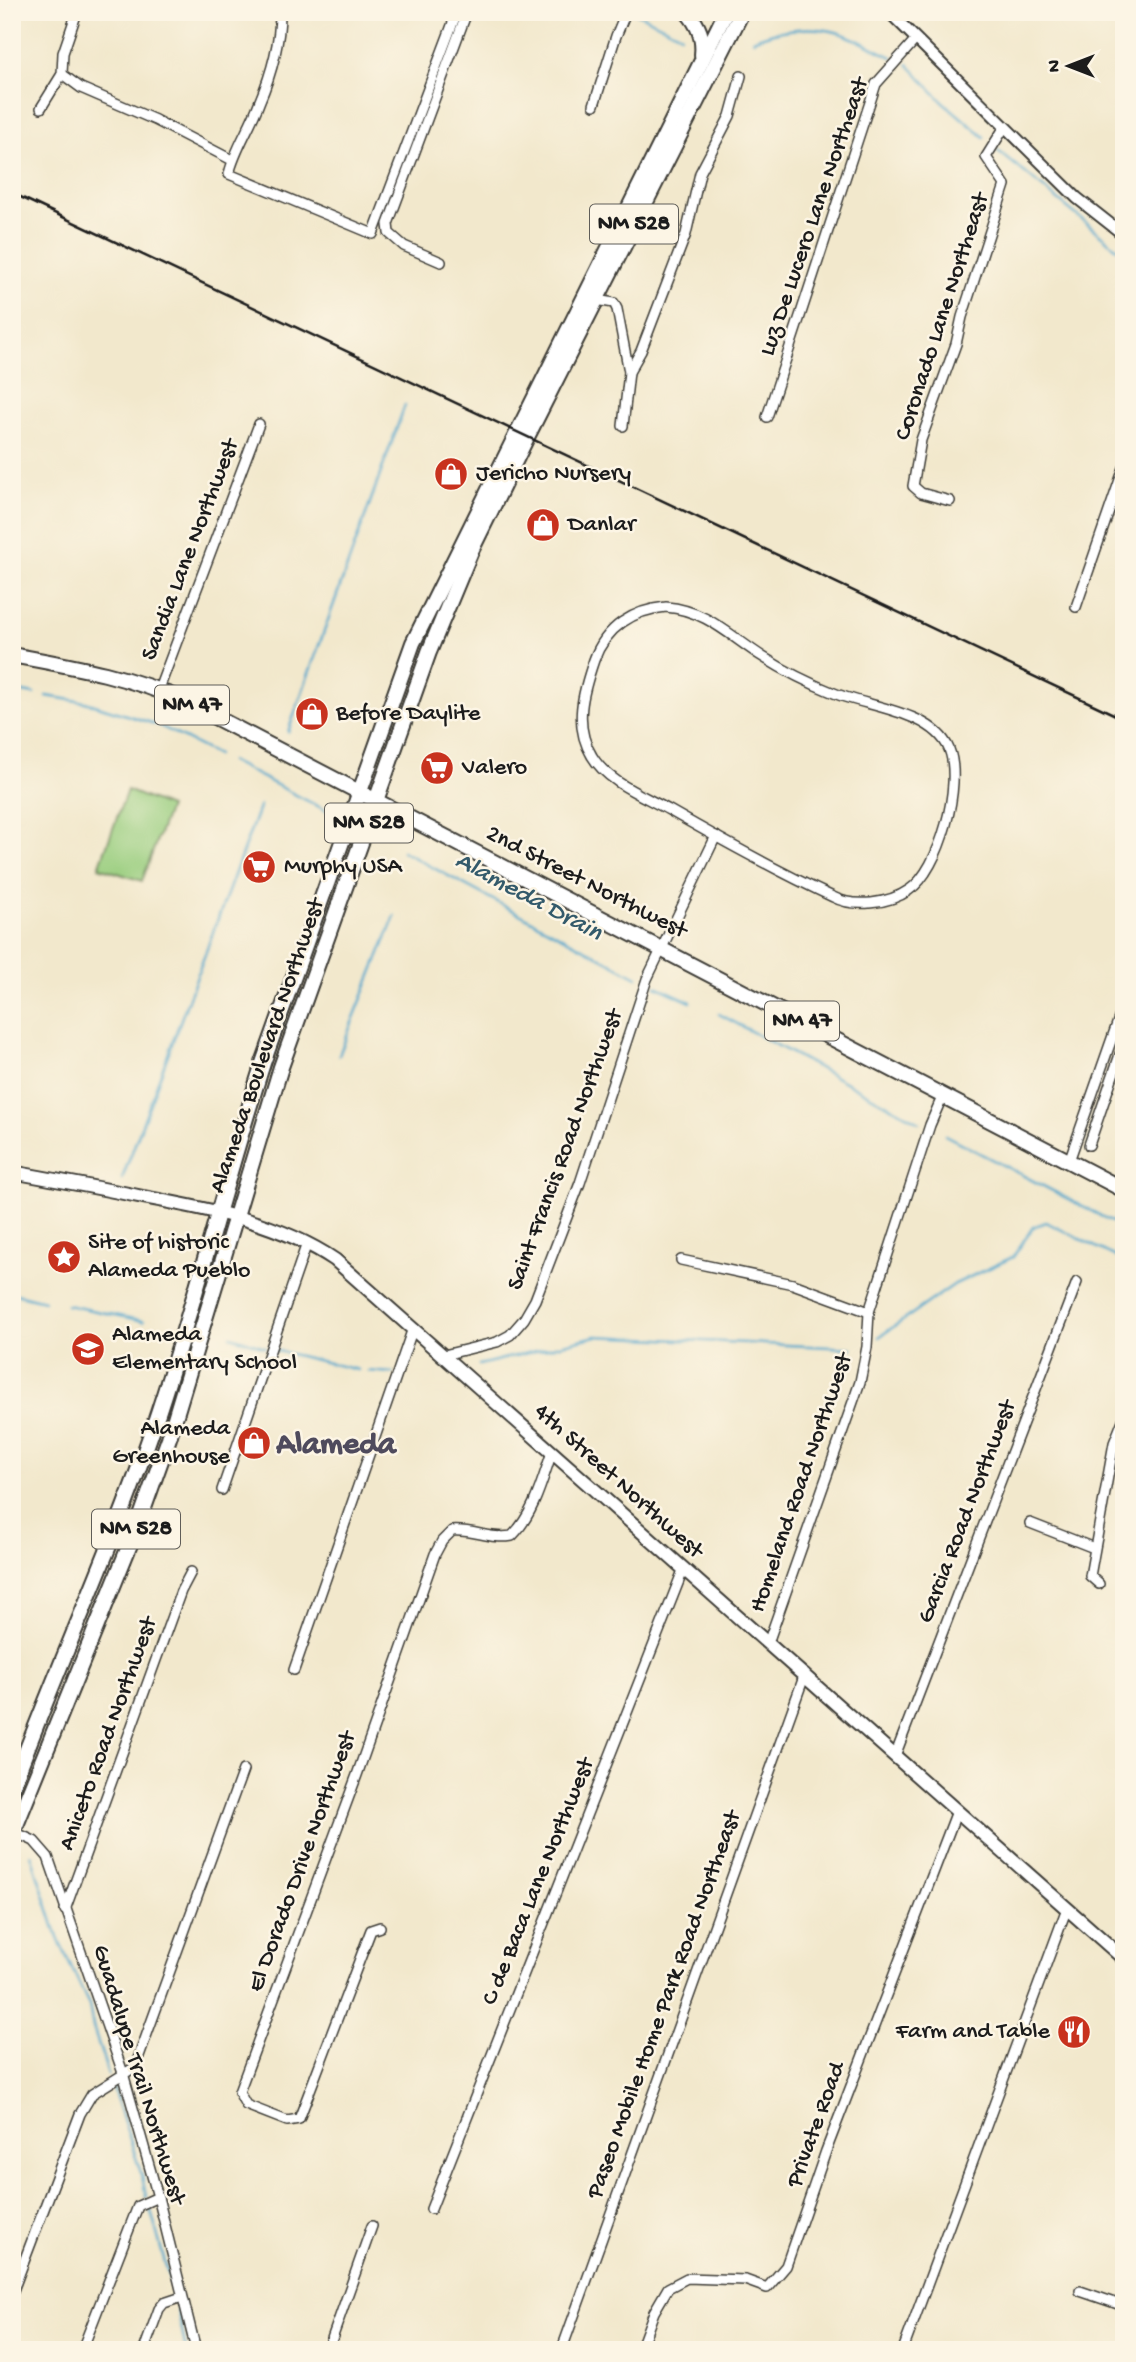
<svg xmlns="http://www.w3.org/2000/svg" width="1136" height="2362" font-family="'Gochi Hand',sans-serif">
	<rect width="100%" height="100%" fill="#fcf5e5"/>
	<filter id="ink" filterUnits="userSpaceOnUse"><feTurbulence type="fractalNoise" baseFrequency=".0143" numOctaves="2"/><feDisplacementMap in="SourceGraphic" scale="14" xChannelSelector="R" yChannelSelector="G"/><feConvolveMatrix kernelMatrix="1 2 1 2 8 2 1 2 1" color-interpolation-filters="sRGB"/></filter>
	<filter id="wash" filterUnits="userSpaceOnUse"><feTurbulence type="fractalNoise" baseFrequency=".00686" numOctaves="4" result="noise"/><feDisplacementMap in="SourceGraphic" scale="28" xChannelSelector="R" yChannelSelector="G"/><feGaussianBlur stdDeviation="1.57" result="paint"/><feColorMatrix in="noise" values="0 0 0 0 0 0 0 0 0 0 0 0 0 0 0 0 0 1.4 0 .05"/><feComposite in="paint" operator="in"/></filter>
	<g filter="url(#wash)">
		<rect width="100%" height="100%" fill="#f2e8cc"/>
		<path fill="#9ace7f" stroke="#5b754e" stroke-width="2" d="M127,790L169,807L142,881L99,867Z"/>
		<g fill="none" stroke-linecap="round" stroke-linejoin="round">
			<g stroke="#4fa6cc" stroke-width="2.5">
				<path d="M634,12L681,35"/>
				<path d="M753,40C778,29 810,25 836,32C855,37 874,49 892,57"/>
				<path d="M908,64L942,101L984,137"/>
				<path d="M997,150L1124,254"/>
				<path d="M12,690L34,694"/>
				<path d="M46,696L85,702L158,725L217,755"/>
				<path d="M288,732L405,405"/>
				<path d="M230,761L331,813"/>
				<path d="M402,851L637,977"/>
				<path d="M656,986L691,1002"/>
				<path d="M719,1014L919,1122"/>
				<path d="M339,1055L395,916"/>
				<path d="M945,1135L1124,1228"/>
				<path d="M122,1179L260,805"/>
				<path d="M12,1293L44,1301"/>
				<path d="M67,1305L144,1321"/>
				<path d="M231,1336L265,1347"/>
				<path d="M879,1337L955,1284L1013,1257L1033,1227L1046,1222L1124,1261"/>
				<path d="M274,1350L358,1370"/>
				<path d="M479,1365L596,1336L852,1348"/>
				<path d="M368,1371L393,1373"/>
				<path d="M31,1854L58,1938L89,2005L93,2027L108,2074"/>
				<path d="M113,2088L142,2176L146,2197"/>
				<path d="M150,2208L173,2292"/>
				<path d="M177,2307L186,2350"/>
			</g>
		</g>
	</g>
	<g filter="url(#ink)">
		<g fill="none" stroke-linecap="round" stroke-linejoin="round">
			<g stroke="#3c3b36" stroke-width="12">
				<g id="minor">
					<path d="M77,12L63,53L62,74L81,88L155,120L232,160"/>
					<path d="M280,12C280,43 271,75 259,103C250,128 235,149 229,174L373,234L457,12"/>
					<path d="M594,105L616,36L626,12"/>
					<path d="M41,108L62,74"/>
					<path d="M441,262L404,246L389,233L388,224L467,12"/>
					<path d="M596,300L614,303L617,309L629,372"/>
					<path d="M767,417L876,84L916,39"/>
					<path d="M623,426L629,372L641,351L686,234L700,173L730,116L741,76"/>
					<path d="M950,501L921,493L913,486L921,440L956,344L962,317L1005,185L986,157L1004,128"/>
					<path d="M666,607C706,610 730,636 763,657C785,671 809,683 834,693C867,707 933,711 949,749C963,783 940,870 909,890C889,904 854,908 833,897C777,871 723,841 669,810C644,796 607,782 592,756C573,725 583,692 594,660C606,627 633,610 666,607Z"/>
					<path d="M1076,607L1124,468"/>
					<path d="M159,689L259,424"/>
					<path d="M1089,1145L1124,1043"/>
					<path d="M1069,1161L1124,1004"/>
					<path d="M681,1260L793,1284L869,1312"/>
					<path d="M444,1355L497,1342L510,1335L524,1319L535,1300L580,1183L647,979L716,836"/>
					<path d="M222,1490L307,1243"/>
					<path d="M1030,1523L1094,1548"/>
					<path d="M1099,1584L1090,1576L1114,1443L1124,1418"/>
					<path d="M768,1643L860,1382L867,1347L869,1312L930,1125L943,1095"/>
					<path d="M294,1670L413,1328"/>
					<path d="M895,1756L1077,1282"/>
					<path d="M12,1831L34,1841L48,1857L123,2073L158,2197L196,2350"/>
					<path d="M65,1910L181,1591L191,1572"/>
					<path d="M380,1927L371,1930L299,2119L287,2121L246,2105L239,2092L357,1775L435,1554L442,1541L452,1531C473,1529 491,1540 512,1536C534,1514 542,1481 552,1452"/>
					<path d="M431,2209L684,1568"/>
					<path d="M1080,2291L1124,2306"/>
					<path d="M12,2293L80,2114L92,2094L135,2067L243,1770"/>
					<path d="M562,2349L805,1674"/>
					<path d="M82,2350L138,2206L158,2197"/>
					<path d="M144,2350L159,2309L164,2303L182,2297"/>
					<path d="M328,2350L372,2226"/>
					<path d="M640,2350L654,2312L668,2288L687,2278L745,2280L767,2288L786,2266L826,2151L957,1811"/>
					<path d="M903,2350L1067,1908"/>
				</g>
			</g>
			<g stroke="#3c3b36" stroke-width="14">
				<path id="tertiary" d="M889,12L1077,198L1124,235"/>
			</g>
			<g stroke="#3c3b36" stroke-width="16">
				<path id="secondary" d="M12,1172C56,1180 100,1188 143,1197C208,1209 279,1222 335,1260L1124,1959"/>
			</g>
			<g stroke="#3c3b36" stroke-width="18">
				<g id="primary">
					<path d="M687,12C699,25 704,39 702,55"/>
					<path d="M12,655C72,666 131,676 186,702L1124,1190"/>
					<path d="M12,1788C57,1668 111,1550 153,1428C194,1308 224,1184 263,1063L413,643L726,12"/>
					<path d="M12,1835L139,1522L169,1438L281,1067L429,652L471,551L527,437L742,12"/>
				</g>
			</g>
			<use href="#minor" stroke="#fff" stroke-width="9"/>
			<use href="#tertiary" stroke="#fff" stroke-width="10"/>
			<use href="#secondary" stroke="#fff" stroke-width="12"/>
			<use href="#primary" stroke="#fff" stroke-width="14"/>
			<path stroke="#1c1c1c" stroke-width="2.5" d="M12,193L1124,719"/>
		</g>
	</g>
	<defs>
		<g id="shop-disc" transform="scale(1.75)"><circle r="9.5" fill="#c8321e" stroke="#fcf5e5"/><path d="M-5-2.5h2.3a2.7 3.5 0 0 1 5.4 0H5L5.5 6h-11ZM-1.5-2.5h3a1.5 2.3 0 0 0-3 0Z" fill="#fff"/></g>
		<g id="supermarket-disc" transform="scale(1.75)"><circle r="9.5" fill="#c8321e" stroke="#fcf5e5"/><path d="M-6-5.5h2.5l.6 2H6L4.5 2H-2.5L-4.4-4H-6ZM-1.5 3.2a1.3 1.3 0 1 0 .1 0ZM3 3.2a1.3 1.3 0 1 0 .1 0Z" fill="#fff"/></g>
		<g id="sight-disc" transform="scale(1.75)"><circle r="9.5" fill="#c8321e" stroke="#fcf5e5"/><path d="M0-6L1.8-2.2L6-1.7L2.9 1.2L3.7 5.4L0 3.3L-3.7 5.4L-2.9 1.2L-6-1.7L-1.8-2.2Z" fill="#fff"/></g>
		<g id="school-disc" transform="scale(1.75)"><circle r="9.5" fill="#c8321e" stroke="#fcf5e5"/><path d="M0-5L7-2L0 1L-7-2ZM-4 1L0 2.5L4 1V4Q0 6-4 4Z" fill="#fff"/></g>
		<g id="restaurant-disc" transform="scale(1.75)"><circle r="9.5" fill="#c8321e" stroke="#fcf5e5"/><path d="M-5-6h1v4h1v-4h1v4h1v-4h1v5L-1.5 .5V6h-2V.5L-5-1ZM5-6V6H3V1.5H1.5Q1.5-4 5-6Z" fill="#fff"/></g>
	</defs>
	<g fill-rule="evenodd">
		<use href="#shop-disc" x="451" y="474"/>
		<use href="#shop-disc" x="543" y="525"/>
		<use href="#shop-disc" x="312" y="714"/>
		<use href="#supermarket-disc" x="437" y="768"/>
		<use href="#supermarket-disc" x="259" y="867"/>
		<use href="#sight-disc" x="64" y="1257"/>
		<use href="#school-disc" x="88" y="1349"/>
		<use href="#shop-disc" x="254" y="1443"/>
		<use href="#restaurant-disc" x="1074" y="2032"/>
	</g>
	<g text-anchor="middle" dominant-baseline="central" stroke-width="5" stroke-linejoin="round" paint-order="stroke">
		<g fill="#fcf5e5" stroke="#5f5d58" stroke-width="2">
			<rect x="590" y="204.5" width="88" height="39" rx="5"/>
			<rect x="155" y="685.5" width="74" height="39" rx="5"/>
			<rect x="325" y="803.5" width="88" height="39" rx="5"/>
			<rect x="765" y="1001.5" width="74" height="39" rx="5"/>
			<rect x="92" y="1509.5" width="88" height="39" rx="5"/>
		</g>
		<g font-size="23" font-weight="bold" fill="#1c1c1c">
			<text x="634" y="224">NM 528</text>
			<text x="192" y="705">NM 47</text>
			<text x="369" y="823">NM 528</text>
			<text x="802" y="1021">NM 47</text>
			<text x="136" y="1529">NM 528</text>
		</g>
		<g font-size="24" fill="#1c1c1c" stroke="#fcf5e5">
			<text transform="translate(815 217) rotate(-71)">Luz De Lucero Lane Northeast</text>
			<text transform="translate(943 317) rotate(-72)">Coronado Lane Northeast</text>
			<text transform="translate(191 550) rotate(-69)">Sandia Lane Northwest</text>
			<text transform="translate(586 883) rotate(27)">2nd Street Northwest</text>
			<text transform="translate(268 1046) rotate(-71)">Alameda Boulevard Northwest</text>
			<text transform="translate(566 1150) rotate(-70)">Saint Francis Road Northwest</text>
			<text transform="translate(618 1482) rotate(42)">4th Street Northwest</text>
			<text transform="translate(802 1483) rotate(-71)">Homeland Road Northwest</text>
			<text transform="translate(968 1512) rotate(-69)">Garcia Road Northwest</text>
			<text transform="translate(109 1734) rotate(-70)">Aniceto Road Northwest</text>
			<text transform="translate(303 1862) rotate(-70)">El Dorado Drive Northwest</text>
			<text transform="translate(539 1882) rotate(-68)">C de Baca Lane Northwest</text>
			<text transform="translate(665 2005) rotate(-70)">Paseo Mobile Home Park Road Northeast</text>
			<text transform="translate(138 2075) rotate(73)">Guadalupe Trail Northwest</text>
			<text transform="translate(817 2125) rotate(-70)">Private Road</text>
		</g>
		<g font-size="24" fill="#1c1c1c" stroke="#fcf5e5" text-anchor="start">
			<text x="476" y="474">Jericho Nursery</text>
			<text x="568" y="525">Danlar</text>
			<text x="336" y="714">Before Daylite</text>
			<text x="462" y="768">Valero</text>
			<text x="284" y="867">Murphy USA</text>
			<text x="88" y="1243">Site of historic<tspan x="88" dy="28">Alameda Pueblo</tspan></text>
			<text x="112" y="1335">Alameda<tspan x="112" dy="28">Elementary School</tspan></text>
			<text x="230" y="1429" text-anchor="end">Alameda<tspan x="230" dy="28">Greenhouse</tspan></text>
			<text x="1050" y="2032" text-anchor="end">Farm and Table</text>
		</g>
		<g font-size="26" font-style="italic" fill="#335a6b" stroke="#fcf5e5">
			<text transform="translate(528 898) rotate(28)">Alameda Drain</text>
		</g>
		<g font-size="32" font-weight="bold" fill="#4f4b5d" stroke="#fcf5e5">
			<text x="336" y="1446">Alameda</text>
		</g>
	</g>
	<rect width="1136" height="2362" fill="none" stroke="#fcf5e5" stroke-width="42"/>
	<g transform="translate(1069 66) rotate(270)" stroke="#fcf5e5" stroke-width="5" paint-order="stroke">
	<path d="M0-5L12 26L0 18L-12 26Z" fill="#1c1c1c"/>
	<text y="-10" font-size="19" font-weight="bold" text-anchor="middle" fill="#1c1c1c">N</text>
	</g>
</svg>
